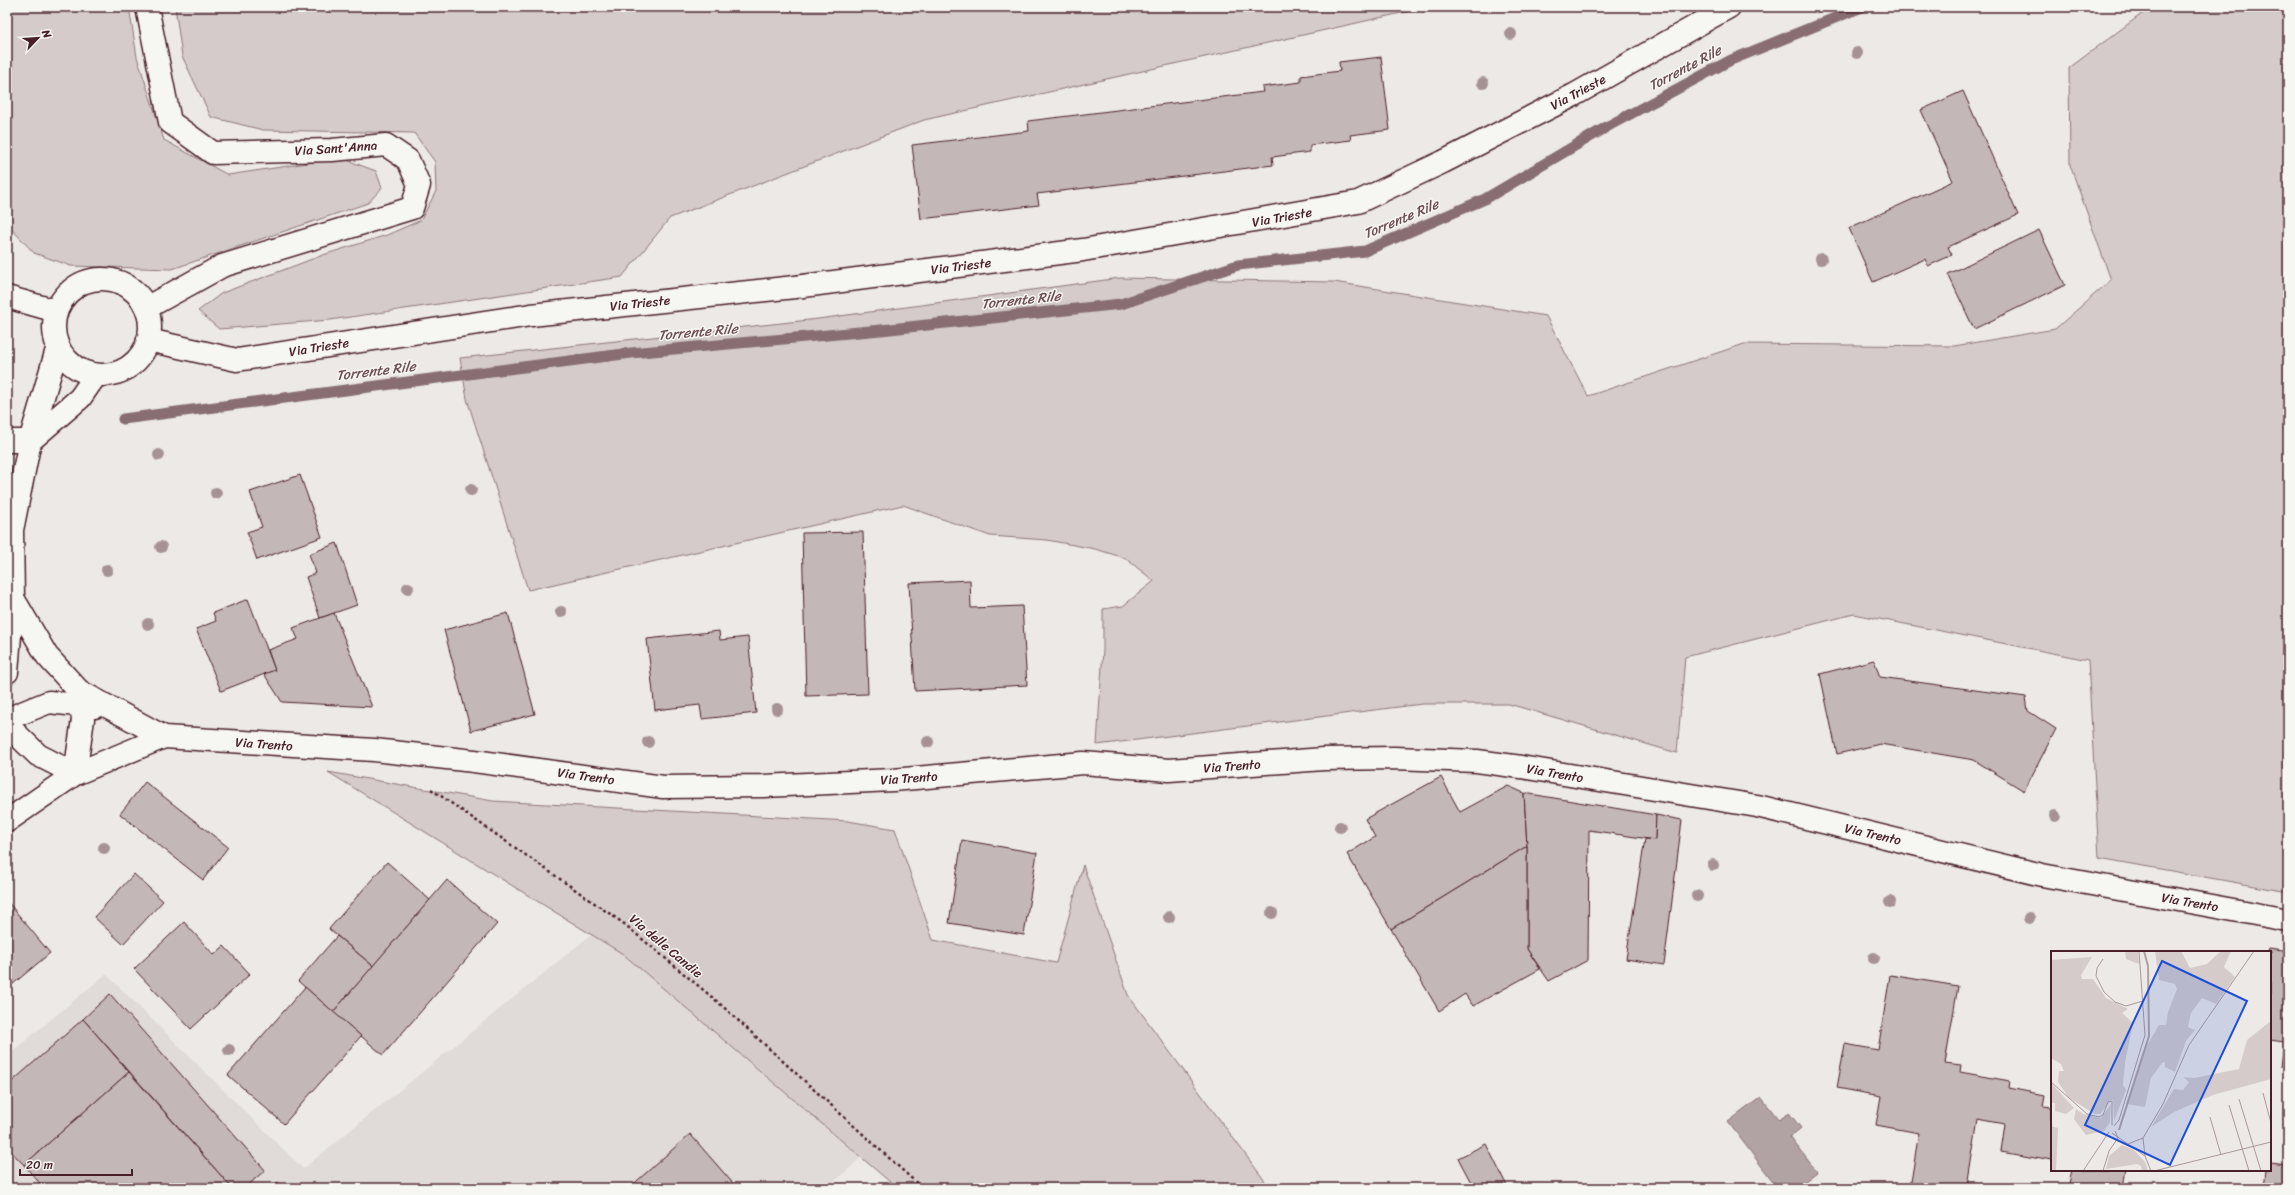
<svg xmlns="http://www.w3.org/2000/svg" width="2295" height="1195" font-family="Sriracha,sans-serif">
	<rect width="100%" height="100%" fill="#ece9e6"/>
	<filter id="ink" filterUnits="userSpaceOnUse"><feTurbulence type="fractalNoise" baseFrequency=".025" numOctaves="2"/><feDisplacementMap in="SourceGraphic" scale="8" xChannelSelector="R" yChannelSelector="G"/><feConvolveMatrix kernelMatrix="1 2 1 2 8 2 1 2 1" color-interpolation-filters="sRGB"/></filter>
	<g filter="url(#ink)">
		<path fill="#e0dad8" d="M592,934L623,954L861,1158L827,1188H7V1056L106,974L303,1169Z"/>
		<g fill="#d4cbca" stroke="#8f757a">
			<path d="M7,7H129L137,57L164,140L228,175L341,158L376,171L382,188L368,203L172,269L71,266L34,253L7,224Z"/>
			<path d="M175,7H1428L924,120L670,218L622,277L330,320L219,329L198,311L222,293L323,255L387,235L421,220L436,191L435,162L414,133L263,130L211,117L182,56Z"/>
			<path d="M2151,7H2288V892L2099,858L2088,660L1854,614L1685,657L1677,753L1509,704H1422L1097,745L1103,649V609L1123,606L1154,581L1125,558L1095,549L1047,540L990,536L903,505L528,590L467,399L460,358L818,319L1120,278L1334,282L1546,316L1588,396L1744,344L1954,346L2055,329L2111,280L2070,165L2069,68Z"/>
			<path d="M328,772L493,801L848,821L895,829L933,940L1056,963L1083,865L1128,995L1270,1188H897L623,954Z"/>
		</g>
		<path fill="#b1a2a3" stroke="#886e73" d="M1761,1097L1779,1120L1789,1113L1801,1128L1790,1137L1817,1172L1796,1188H1778L1728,1122Z"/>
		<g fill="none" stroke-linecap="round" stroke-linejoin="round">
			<path stroke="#886e73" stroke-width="11" d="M123,419L631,353L881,330L1121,304L1238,265L1365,251L1485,199L1610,125L1731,60L1862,7"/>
		</g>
		<g fill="#c4b7b7" stroke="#4a1f2b">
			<path d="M1381,57L1390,130L1350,135L1351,140L1310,145V152L1272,157L1273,165L1037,194L1039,205L921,219L912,145L1029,131L1028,121L1263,92L1262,87L1301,82V76L1340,71L1339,62Z"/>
			<path d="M1963,91L2018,215L1948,247L1952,255L1928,266L1925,259L1873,282L1849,228L1953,181L1921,110Z"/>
			<path d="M2039,230L2065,285L1974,329L1948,274Z"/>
			<path d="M300,475L322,537L257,560L247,532L262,527L250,492Z"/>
			<path d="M863,532L868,694L806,696L802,533Z"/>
			<path d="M337,543L357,605L320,618L306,577L316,573L309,554Z"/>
			<path d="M970,580L971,608L1022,606L1027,685L915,691L909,583Z"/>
			<path d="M248,599L275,670L221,691L196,629L216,621L213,613Z"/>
			<path d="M334,613L372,707L282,702L264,674L275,670L268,650L298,639L293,628Z"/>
			<path d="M508,613L535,714L471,731L444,630Z"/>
			<path d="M719,631L720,640L748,637L756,713L702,719L700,705L655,710L647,639Z"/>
			<path d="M1874,660L1880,677L2026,697L2028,711L2056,729L2024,791L1974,760L1880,744L1837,754L1820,674Z"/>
			<path d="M1441,777L1460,812L1508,786L1524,793L1527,846L1391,929L1347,854L1375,837L1365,819Z"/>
			<path d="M145,782L228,847L203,880L120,814Z"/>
			<path d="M1524,793L1656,815L1655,840L1589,830L1588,960L1549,981L1527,949V846Z"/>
			<path d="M1656,815L1682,820L1664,965L1626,959L1645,839L1655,840Z"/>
			<path d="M962,840L1037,853L1024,935L949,923Z"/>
			<path d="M1527,846V949L1540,969L1473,1006L1465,994L1439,1011L1391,929Z"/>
			<path d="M387,862L430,900L373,966L329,929Z"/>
			<path d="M134,874L163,901L123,944L94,917Z"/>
			<path d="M447,880L497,924L383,1055L333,1012Z"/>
			<path d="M7,901L50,953L7,989Z"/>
			<path d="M184,922L214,955L224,946L250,974L191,1029L134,969Z"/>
			<path d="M337,936L373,966L333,1012L298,981Z"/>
			<path d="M2268,949L2288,952V1068L2281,1067L2284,1042L2270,1040V952H2267Z"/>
			<path d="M1890,975L1958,986L1945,1063L1961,1065L1960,1072L2010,1081L2009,1088L2044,1095L2042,1106L2052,1107V1160L2001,1151L2005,1124L1978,1119L1967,1188H1910L1919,1133L1876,1125L1881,1096L1837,1088L1845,1044L1878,1050Z"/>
			<path d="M305,987L361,1036L284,1124L228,1075Z"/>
			<path d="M110,994L265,1170L245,1188H232L83,1019Z"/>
			<path d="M83,1019L129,1072L24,1165L7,1147V1086Z"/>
			<path d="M129,1072L232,1188H44L24,1165Z"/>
			<path d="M690,1134L737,1188H629Z"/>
			<path d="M1486,1144L1508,1188H1474L1458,1158Z"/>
			<path d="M2270,1163L2288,1165V1188H2264L2266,1170H2270Z"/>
			<path d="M2072,1170H2125L2122,1188H2068Z"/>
			<path d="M278,1182L283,1188H271Z"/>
		</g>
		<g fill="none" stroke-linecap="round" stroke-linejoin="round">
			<g stroke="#4a1f2b" stroke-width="25">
				<g id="minor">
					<circle cx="102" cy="327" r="48"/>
					<path d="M7,297L56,311"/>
					<path d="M146,308L222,266L412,208L419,185L408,160L386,145L332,150L213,153L170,122L147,7"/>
					<path d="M148,340L237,360L531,315L795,287L1083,250L1358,202L1443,162L1574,95L1729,7"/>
					<path d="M7,441H30L80,398L96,375"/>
					<path d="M13,598L47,656L79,691L164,737L374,750L474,761L663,787L764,786L893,780L1083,763L1169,770L1324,759L1394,758L1477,761L1521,767L1757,806L2042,875L2288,920"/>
					<path d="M7,672L13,598L12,530L30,441L58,346"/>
					<path d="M7,719L49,702L95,707"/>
					<path d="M7,725L38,755L75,774L83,719L79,691"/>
					<path d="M7,821L75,774L164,737"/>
				</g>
			</g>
			<path stroke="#4a1f2b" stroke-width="2.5" stroke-dasharray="3 3" stroke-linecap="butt" d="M431,789L623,923L719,1003L922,1188"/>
			<use href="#minor" stroke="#f6f6f2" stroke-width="22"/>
		</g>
		<g fill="#a69295">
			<circle cx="1511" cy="34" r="6"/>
			<circle cx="1857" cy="53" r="6"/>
			<circle cx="1483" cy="83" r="6"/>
			<circle cx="1821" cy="259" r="6"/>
			<circle cx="159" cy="455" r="6"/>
			<circle cx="471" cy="490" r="6"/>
			<circle cx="216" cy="493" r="6"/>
			<circle cx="161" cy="547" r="6"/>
			<circle cx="107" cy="570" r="6"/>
			<circle cx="408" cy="588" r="6"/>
			<circle cx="561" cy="612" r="6"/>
			<circle cx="148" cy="624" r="6"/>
			<circle cx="777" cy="709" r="6"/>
			<circle cx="648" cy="742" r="6"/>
			<circle cx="928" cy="742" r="6"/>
			<circle cx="2055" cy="816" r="6"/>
			<circle cx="1340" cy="827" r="6"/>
			<circle cx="104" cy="848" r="6"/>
			<circle cx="1713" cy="865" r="6"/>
			<circle cx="1697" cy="896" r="6"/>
			<circle cx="1890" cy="902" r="6"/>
			<circle cx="1272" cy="913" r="6"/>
			<circle cx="1169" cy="917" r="6"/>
			<circle cx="2029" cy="918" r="6"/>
			<circle cx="1874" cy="958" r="6"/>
			<circle cx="229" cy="1050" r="6"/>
		</g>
	</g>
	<g text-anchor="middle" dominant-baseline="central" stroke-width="3" stroke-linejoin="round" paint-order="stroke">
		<g font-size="13" fill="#4a1f2b" stroke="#f6f6f2">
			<text transform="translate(1578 92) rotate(-28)">Via Trieste</text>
			<text transform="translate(336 148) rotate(-4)">Via Sant'Anna</text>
			<text transform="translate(1282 217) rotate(-10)">Via Trieste</text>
			<text transform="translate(961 266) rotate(-7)">Via Trieste</text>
			<text transform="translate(640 303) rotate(-6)">Via Trieste</text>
			<text transform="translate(319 347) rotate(-9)">Via Trieste</text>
			<text transform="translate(264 744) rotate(4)">Via Trento</text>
			<text transform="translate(1232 766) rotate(-4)">Via Trento</text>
			<text transform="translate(1555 773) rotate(10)">Via Trento</text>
			<text transform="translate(586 776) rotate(8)">Via Trento</text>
			<text transform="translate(909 778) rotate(-4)">Via Trento</text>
			<text transform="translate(1873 834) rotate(13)">Via Trento</text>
			<text transform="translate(2190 902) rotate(10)">Via Trento</text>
			<text transform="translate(666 946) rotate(40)">Via delle Candie</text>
		</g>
		<g font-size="14" font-style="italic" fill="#6e4d55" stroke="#f6f6f2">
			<text transform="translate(1685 68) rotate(-28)">Torrente Rile</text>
			<text transform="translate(1401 219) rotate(-23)">Torrente Rile</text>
			<text transform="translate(1021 300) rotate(-6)">Torrente Rile</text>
			<text transform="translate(698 332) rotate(-5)">Torrente Rile</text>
			<text transform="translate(376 371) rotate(-7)">Torrente Rile</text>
		</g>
	</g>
	<g transform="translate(2051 951)">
		<rect width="220" height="220" fill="#ece9e6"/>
		<path d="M74,0H87L88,13L75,8ZM104,0H130L139,17L156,13L170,0H180L173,16L184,26L165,53L151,47L140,62L137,76L144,79L135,90L124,121L114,116V111L111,112L100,127L94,156L75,153L91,103L108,74H115L117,61L126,38L124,33L108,29ZM41,6L30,24L31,28H42L55,47L77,58L71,62L82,72L74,112L72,134L75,139L63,170L62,149H60L49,163H44L18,147L7,131L8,120H13L10,113L0,107V9ZM220,70V128L162,144L123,161L100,176L123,138L132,139L138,131L132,126L143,127L188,118L196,89ZM0,132L23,157L15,163L4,160V152H0ZM60,153L59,171L53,180L35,184L23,168L25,158L32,163L50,167ZM0,175L7,177L5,220H0ZM71,194L83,199L94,211L97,220H91L90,215L86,213L55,218L58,205Z" fill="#d4cbca"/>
		<path fill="none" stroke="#b1a2a3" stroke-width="2" d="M68,179L98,85L97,15L93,0"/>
		<path fill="none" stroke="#ab989b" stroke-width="1" d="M52,8L46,17L45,25L53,41L64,51L75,55L92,50M0,131L36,163L48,166L52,164L57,151L61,150V174M212,142L220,172M188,148L210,220M178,154L198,220M159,166L170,204M63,175L68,169L94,84L88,0M61,182L94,205M92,187L94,205L100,220M77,193L92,187L112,153L138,94L203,0M32,220L58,181M52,220L58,200L67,187L64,180M103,220L220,191"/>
		<path fill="#1d4ed8" fill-opacity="0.15" stroke="#1d4ed8" stroke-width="2" d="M111,10L196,50L119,214L34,174Z"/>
		<rect width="220" height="220" fill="none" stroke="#4a1f2b" stroke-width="2"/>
	</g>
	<rect width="2295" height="1195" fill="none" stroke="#f6f6f2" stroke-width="24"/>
	<rect x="12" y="12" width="2271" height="1171" fill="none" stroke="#4a1f2b" stroke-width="1.5" filter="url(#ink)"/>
	<g transform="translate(38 38) rotate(65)" stroke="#f6f6f2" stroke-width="3" paint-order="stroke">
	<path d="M0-3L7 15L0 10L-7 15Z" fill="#4a1f2b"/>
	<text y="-6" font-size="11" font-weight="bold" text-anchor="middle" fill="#4a1f2b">N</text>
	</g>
	<path d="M20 1169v6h112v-6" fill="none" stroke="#4a1f2b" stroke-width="2"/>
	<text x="26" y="1169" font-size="12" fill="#4a1f2b" stroke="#f6f6f2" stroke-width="3" paint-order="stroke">20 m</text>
</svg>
